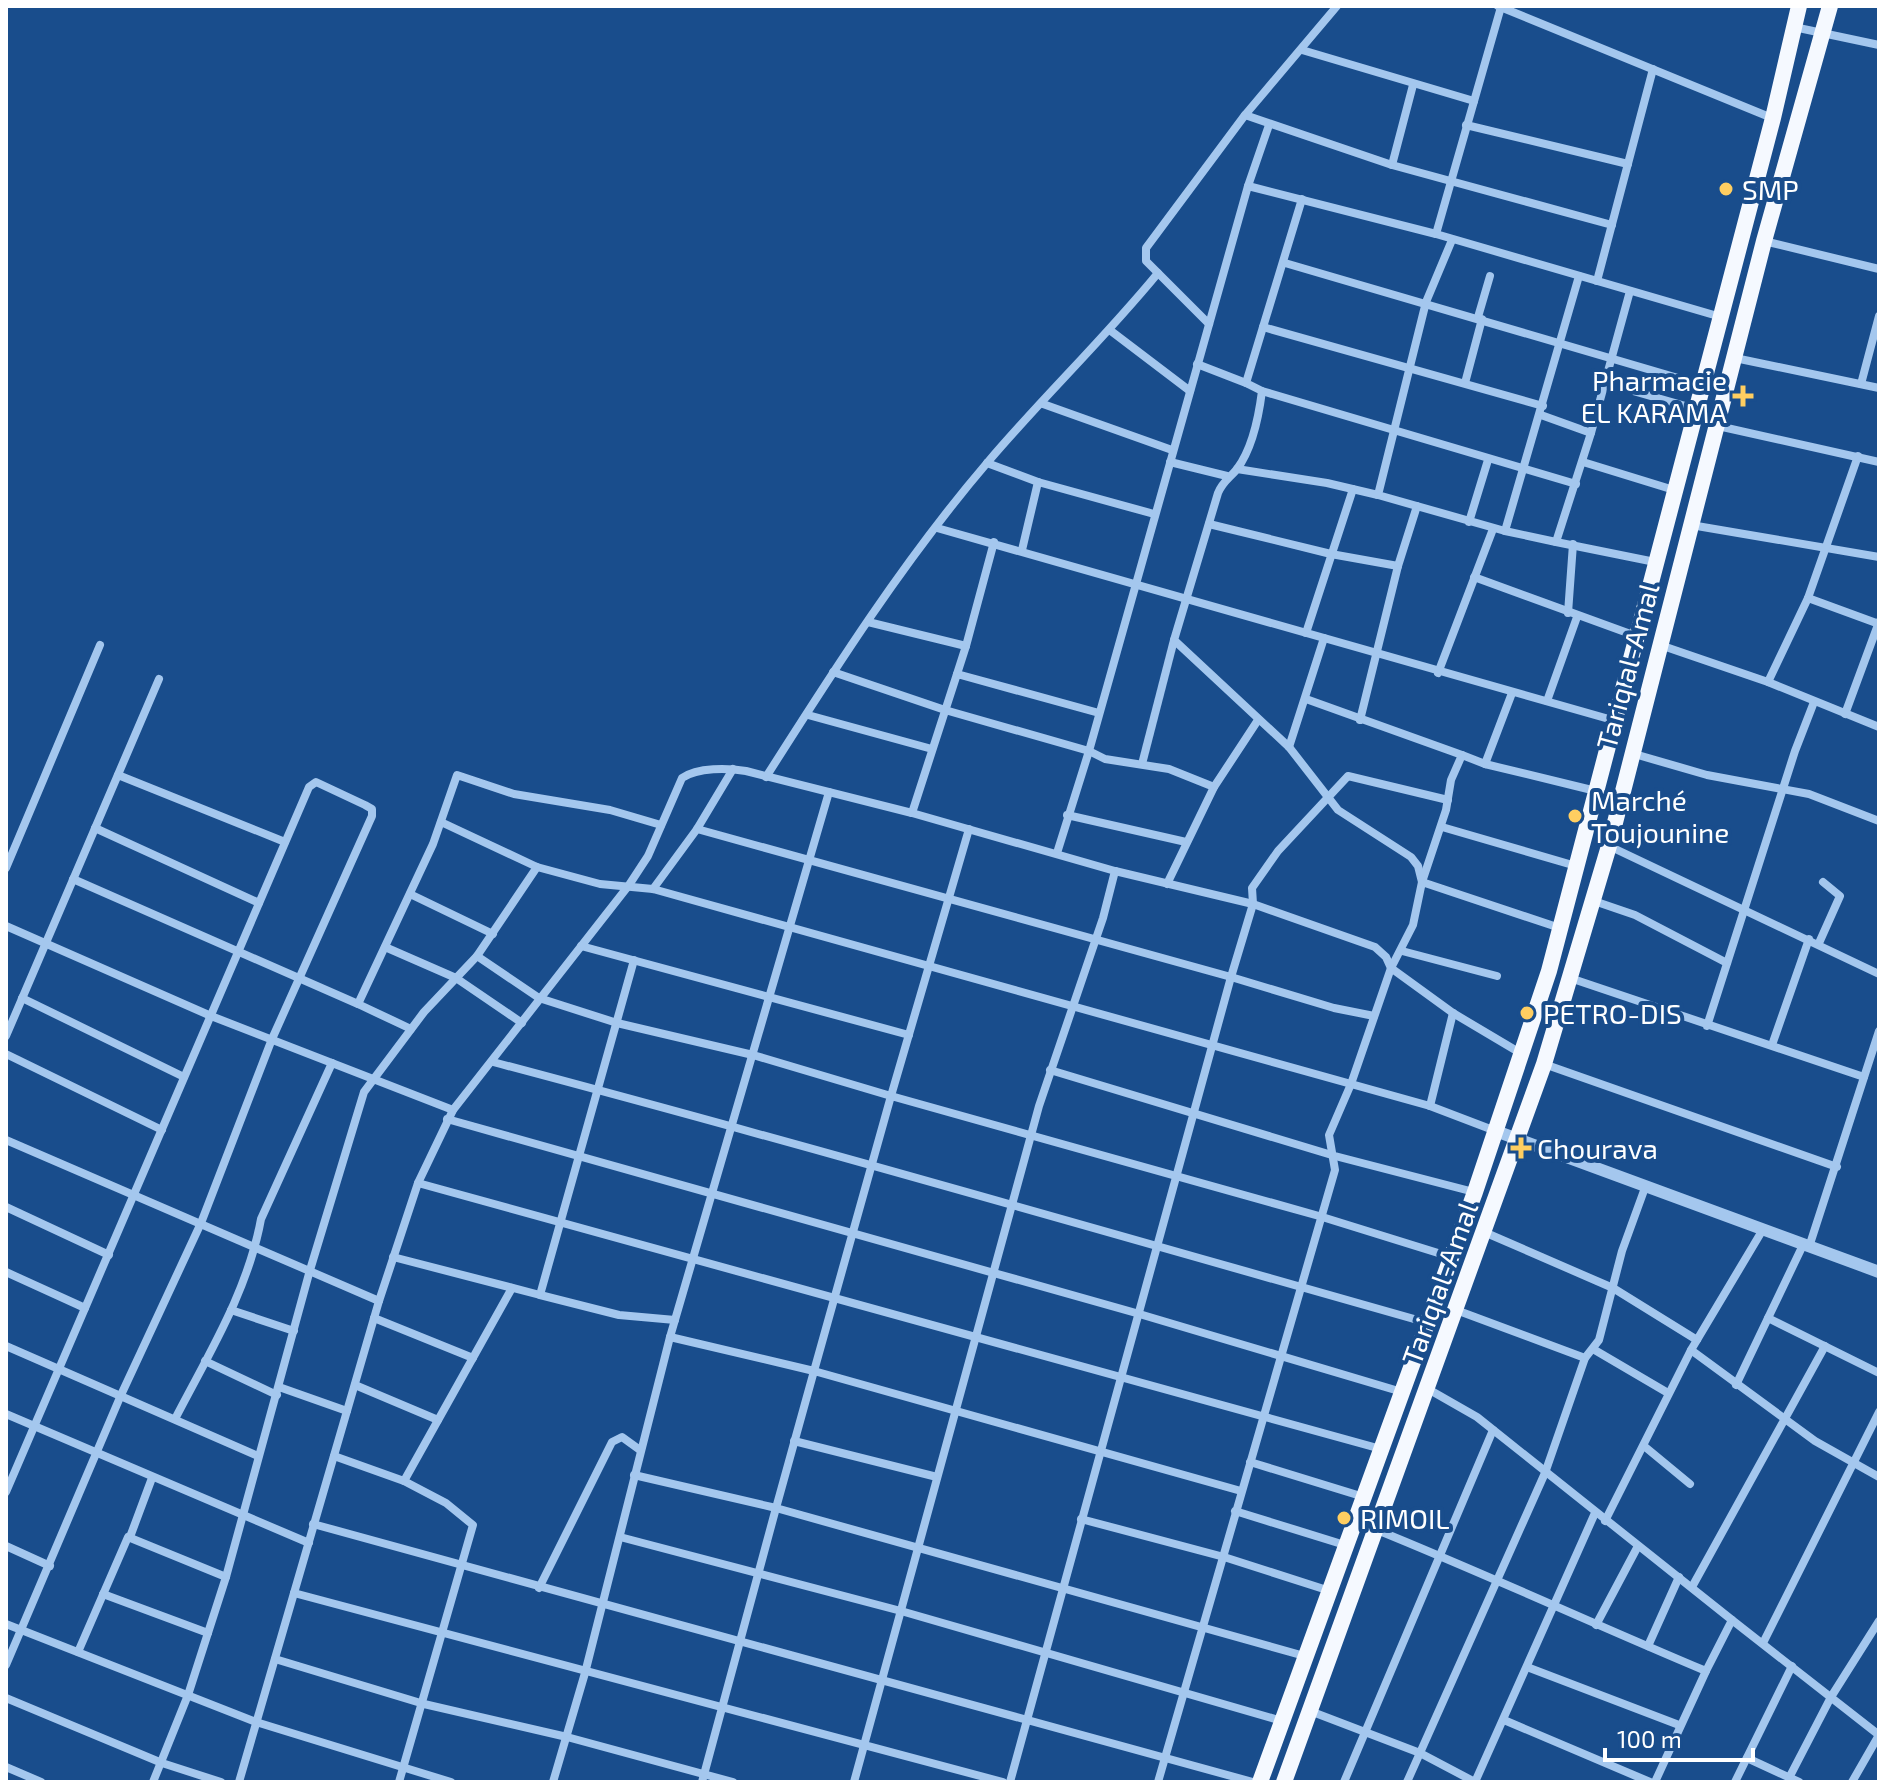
<svg xmlns="http://www.w3.org/2000/svg" width="1885" height="1788" font-family="'Exo 2',sans-serif">
	<rect width="100%" height="100%" fill="#194d8c"/>
	<g fill="none" stroke-linecap="round" stroke-linejoin="round">
		<g stroke="#a4c7ee" stroke-width="8">
			<path d="M1498,6L1772,118"/>
			<path d="M1501,7L1436,234L1721,317"/>
			<path d="M1794,27L1879,45"/>
			<path d="M1302,50L1474,101"/>
			<path d="M1245,115L1392,165L1612,225"/>
			<path d="M1466,125L1628,164"/>
			<path d="M1392,165L1413,85"/>
			<path d="M1248,186L1269,125"/>
			<path d="M1302,199L1246,383L1262,391C1259,415 1252,449 1237,469C1230,478 1223,481 1218,493L1174,640L1289,747L1338,810L1411,857L1418,866L1422,882L1560,928"/>
			<path d="M1452,240L1426,302L1378,495L1505,531"/>
			<path d="M1764,241L1879,269"/>
			<path d="M1285,263L1702,385"/>
			<path d="M1597,281L1653,69"/>
			<path d="M1630,291L1591,433L1556,542L1655,562"/>
			<path d="M1478,317L1490,276"/>
			<path d="M1209,324L1146,261V248L1245,115L1337,6"/>
			<path d="M1263,327L1543,406"/>
			<path d="M1111,331L1190,391"/>
			<path d="M1735,358L1879,388"/>
			<path d="M1197,364L1246,383"/>
			<path d="M1465,383L1482,319"/>
			<path d="M1605,383L1696,409"/>
			<path d="M1861,384L1879,316"/>
			<path d="M1262,391L1576,484"/>
			<path d="M1043,404L1172,450"/>
			<path d="M1541,415L1591,433"/>
			<path d="M1718,426L1879,462"/>
			<path d="M1170,462L1227,476"/>
			<path d="M1583,462L1674,490"/>
			<path d="M987,463L1038,482L1154,514"/>
			<path d="M1237,469L1327,483L1378,495"/>
			<path d="M1469,522L1488,460"/>
			<path d="M1209,524L1331,554L1398,566"/>
			<path d="M1691,525L1879,557"/>
			<path d="M937,528L1616,721"/>
			<path d="M1556,542L1505,531L1579,276"/>
			<path d="M1022,550L1038,482"/>
			<path d="M1474,577L1636,636"/>
			<path d="M1808,598L1879,624"/>
			<path d="M1568,613L1573,544"/>
			<path d="M868,622L966,646L957,674"/>
			<path d="M1306,633L1353,489"/>
			<path d="M1660,645L1768,682L1879,727"/>
			<path d="M966,646L994,542"/>
			<path d="M833,672L945,710L1089,751L1057,853"/>
			<path d="M1438,673L1493,529"/>
			<path d="M1768,682L1808,598L1858,456"/>
			<path d="M1306,699L1462,755"/>
			<path d="M1547,701L1577,617"/>
			<path d="M1845,714L1879,622"/>
			<path d="M808,715L932,749"/>
			<path d="M1360,720L1398,566L1417,506"/>
			<path d="M1289,747L1324,638"/>
			<path d="M1631,753L1707,775L1809,794L1879,821"/>
			<path d="M1142,764L1174,640"/>
			<path d="M1485,764L1512,693"/>
			<path d="M118,775L285,842"/>
			<path d="M766,777C834,670 904,560 987,463C1042,398 1104,339 1158,273"/>
			<path d="M1214,787L1169,769L1105,759L1089,751L1248,186L1436,234"/>
			<path d="M912,813L957,674L1099,713"/>
			<path d="M1067,815L1186,842"/>
			<path d="M441,822L537,867L600,884L653,889L1430,1106L1493,1130"/>
			<path d="M1442,827L1576,866"/>
			<path d="M95,828L259,903"/>
			<path d="M697,829L1231,977L1010,1782"/>
			<path d="M1609,846L1879,974"/>
			<path d="M6,868L100,645"/>
			<path d="M73,879L358,1004L433,844L457,775L514,794L610,810L661,825"/>
			<path d="M1167,884L1214,787L1258,720"/>
			<path d="M653,889L697,829L733,769"/>
			<path d="M410,894L493,934"/>
			<path d="M1594,901L1635,915L1727,963"/>
			<path d="M6,926L211,1016L453,1110"/>
			<path d="M1819,943L1840,896L1823,882"/>
			<path d="M581,946L909,1035"/>
			<path d="M385,947L456,978L522,1023"/>
			<path d="M1402,951L1497,976"/>
			<path d="M477,956L539,998L617,1023L753,1055L891,1096L969,829"/>
			<path d="M1570,978L1864,1077"/>
			<path d="M22,998L184,1077"/>
			<path d="M358,1004L411,1029"/>
			<path d="M1374,1016L1334,1008L1231,977L1253,904L1252,888L1278,851L1348,776L1448,800"/>
			<path d="M1707,1026L1795,751L1814,702"/>
			<path d="M6,1036L159,679"/>
			<path d="M1772,1045L1809,939"/>
			<path d="M6,1054L162,1130"/>
			<path d="M493,1062C806,1145 1117,1235 1428,1323"/>
			<path d="M1544,1064L1837,1167"/>
			<path d="M1050,1070L1335,1156L1474,1192"/>
			<path d="M1430,1106L1453,1013"/>
			<path d="M447,1119L1136,1313L1402,1392"/>
			<path d="M6,1140L379,1301"/>
			<path d="M418,1183L1381,1449"/>
			<path d="M6,1207L109,1255"/>
			<path d="M1484,1232L1613,1288L1697,1340"/>
			<path d="M1809,1247L1879,1031"/>
			<path d="M393,1257L540,1295L634,960"/>
			<path d="M6,1272L85,1308"/>
			<path d="M540,1295L619,1315L675,1320"/>
			<path d="M231,1310L294,1331"/>
			<path d="M1456,1310L1585,1358"/>
			<path d="M374,1318L473,1358"/>
			<path d="M1768,1318L1879,1373"/>
			<path d="M670,1337L814,1371L891,1096L1319,1216L1451,1257"/>
			<path d="M6,1346L258,1456"/>
			<path d="M1593,1349L1668,1393"/>
			<path d="M1691,1350L1815,1441L1879,1477"/>
			<path d="M205,1361L277,1395"/>
			<path d="M355,1385L438,1420"/>
			<path d="M1736,1385L1803,1245"/>
			<path d="M279,1387L347,1411"/>
			<path d="M6,1414L309,1543"/>
			<path d="M175,1419C208,1355 248,1291 261,1219L332,1063"/>
			<path d="M794,1441L937,1477"/>
			<path d="M1644,1446L1690,1484"/>
			<path d="M334,1456L404,1481L512,1288"/>
			<path d="M1250,1462L1364,1497"/>
			<path d="M634,1475L776,1508L702,1782"/>
			<path d="M1241,1491L814,1371L776,1508L1308,1657"/>
			<path d="M6,1492L309,787L316,782L365,805L372,809V816L272,1039L201,1223L121,1395L6,1665"/>
			<path d="M1235,1511L1348,1546"/>
			<path d="M1081,1519L1224,1557L1330,1591"/>
			<path d="M1605,1521L1691,1350L1762,1231"/>
			<path d="M313,1524L1253,1782"/>
			<path d="M1377,1530C1488,1575 1596,1625 1706,1671L1732,1620L1477,1417L1428,1389"/>
			<path d="M130,1537L152,1478"/>
			<path d="M620,1537L901,1611L1282,1721"/>
			<path d="M6,1546L50,1566"/>
			<path d="M1692,1587L1825,1346"/>
			<path d="M539,1588L612,1442L622,1437L640,1450"/>
			<path d="M294,1593L1003,1782"/>
			<path d="M103,1594L208,1633"/>
			<path d="M1732,1620L1879,1735"/>
			<path d="M6,1624L256,1722L451,1782"/>
			<path d="M1596,1625L1638,1546"/>
			<path d="M1763,1643L1879,1412"/>
			<path d="M1648,1646L1679,1577"/>
			<path d="M78,1652L128,1537L226,1577"/>
			<path d="M275,1659L424,1704L567,1737L733,1782"/>
			<path d="M1527,1667L1679,1725"/>
			<path d="M6,1698L162,1763L221,1782"/>
			<path d="M1310,1711L1420,1753L1475,1782"/>
			<path d="M1504,1720L1650,1782"/>
			<path d="M1747,1758L1799,1782"/>
			<path d="M6,1767L41,1782"/>
			<path d="M1789,1778L1831,1697L1879,1621"/>
			<path d="M153,1782L188,1695L226,1577L310,1270L364,1092L424,1012L477,956L537,867"/>
			<path d="M239,1782L379,1301L418,1183L453,1110L629,885L648,856L682,778C698,767 728,768 746,771L912,813L1115,871L1253,904L1375,947L1386,957L1391,968L1453,1013L1522,1054"/>
			<path d="M399,1782L473,1525L446,1503L404,1481"/>
			<path d="M553,1782L585,1673L670,1337L829,792"/>
			<path d="M854,1782L1039,1106L1103,918L1115,871"/>
			<path d="M1158,1782L1335,1170L1329,1135L1351,1084L1391,968L1413,925L1422,882L1446,810L1451,780L1462,755L1485,764L1596,791"/>
			<path d="M1344,1782L1493,1430"/>
			<path d="M1407,1782L1545,1473L1585,1358L1599,1340L1622,1251L1646,1185"/>
			<path d="M1475,1782L1595,1513"/>
			<path d="M1655,1782L1706,1671"/>
			<path d="M1735,1782L1792,1666"/>
			<path d="M1852,1782L1879,1735"/>
		</g>
		<path stroke="#a4c7ee" stroke-width="12" d="M1493,1130L1879,1272"/>
		<g stroke="#f5f9ff" stroke-width="16">
			<path d="M1260,1782L1475,1192L1549,971L1773,118L1799,6"/>
			<path d="M1284,1782L1544,1064L1609,846L1764,241L1830,6"/>
		</g>
	</g>
	<g fill="#ffce61" stroke="#194d8c" stroke-width="3">
		<circle cx="1726" cy="189" r="8"/>
		<path d="M1739 384h8v8h8v8h-8v8h-8v-8h-8v-8h8z"/>
		<circle cx="1575" cy="816" r="8"/>
		<circle cx="1527" cy="1013" r="8"/>
		<path d="M1517 1136h8v8h8v8h-8v8h-8v-8h-8v-8h8z"/>
		<circle cx="1344" cy="1518" r="8"/>
	</g>
	<g text-anchor="middle" dominant-baseline="central" stroke-width="8" stroke-linejoin="round" paint-order="stroke">
		<g font-size="28" fill="#fff" stroke="#194d8c" text-anchor="start">
			<text x="1742" y="189">SMP</text>
			<text x="1727" y="380" text-anchor="end">Pharmacie<tspan x="1727" dy="32">EL KARAMA</tspan></text>
			<text x="1591" y="800">Marché<tspan x="1591" dy="32">Toujounine</tspan></text>
			<text x="1543" y="1013">PETRO-DIS</text>
			<text x="1537" y="1148">Chourava</text>
			<text x="1360" y="1518">RIMOIL</text>
		</g>
		<g font-size="28" fill="#fff" stroke="#194d8c">
			<text transform="translate(1627 666) rotate(-75)">Tariq al-Amal</text>
			<text transform="translate(1439 1283) rotate(-70)">Tariq al-Amal</text>
		</g>
	</g>
	<rect width="1885" height="1788" fill="none" stroke="#ffffff" stroke-width="16"/>
	<path d="M1605 1748v12h148v-12" fill="none" stroke="#ffffff" stroke-width="4"/>
	<text x="1617" y="1748" font-size="24" fill="#ffffff" stroke="#194d8c" stroke-width="6" paint-order="stroke">100 m</text>
</svg>
